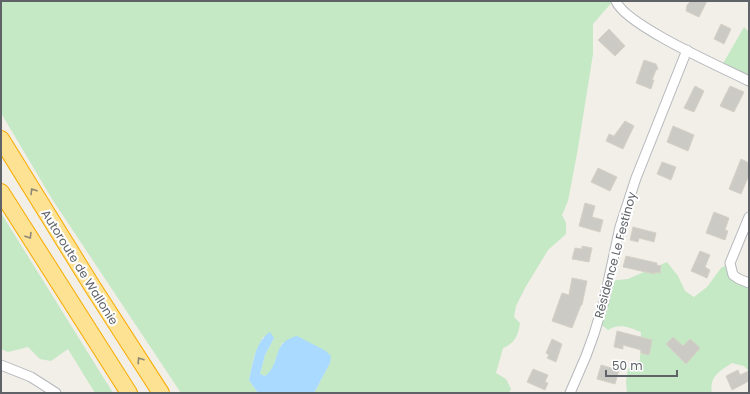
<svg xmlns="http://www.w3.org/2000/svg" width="750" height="394" font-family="Poppins,sans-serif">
	<rect width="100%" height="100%" fill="#f1efe8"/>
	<g fill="#c5e8c5">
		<path d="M1,1H613L593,24V54L578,148L568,201L562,215L566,223V234L548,250L525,288L516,306L514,317L520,323C518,336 515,343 503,348L496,373L506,379L511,389L509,393H314L330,363L282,343L271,372L265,376L260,374L265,355L274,338L263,337L254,356L249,380L258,393H181L52,199L1,113Z"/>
		<path d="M744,27L749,32V81L721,67Z"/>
		<path d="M1,213L113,393H95L68,349L51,361L40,359L28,347L8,352L1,349Z"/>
		<path d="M667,262L678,276L685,291L694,297L707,287L721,268L730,263L731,269L749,283V371L744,366L732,363C720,371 709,376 712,393H627L626,381L628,369L640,360L641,332C628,327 620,323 608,330L598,322L608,281L628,279Z"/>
	</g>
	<path fill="#aadaff" d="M270,332L274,338L265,355L260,374L265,376C282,363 271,342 297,336L326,351L331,356L330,363L314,393H258L249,380C253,363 255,342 270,332Z"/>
	<g fill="#cccac5" stroke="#d6d1c6">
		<path d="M691,1H707L699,17L686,11L687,5Z"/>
		<path d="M721,24L731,29L724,44L714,39Z"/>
		<path d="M609,29L625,46L615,56L598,40Z"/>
		<path d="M644,60L656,64L658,69L656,70L652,80H654L651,89L636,83Z"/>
		<path d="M695,86L704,91L694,112L684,108Z"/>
		<path d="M730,86L744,92L734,112L720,106Z"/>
		<path d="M625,121L634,126L623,149L606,141L609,134L614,136Z"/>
		<path d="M673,126L694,135L688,151L667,142Z"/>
		<path d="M741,159L749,163V175L741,194L729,189Z"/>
		<path d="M662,162L676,167L671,180L657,174Z"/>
		<path d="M598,168L617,177L610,191L591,182Z"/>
		<path d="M585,203L595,206L592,217L603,220L600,232L579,226Z"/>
		<path d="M714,212L729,218L725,230L728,231L725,240L706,233Z"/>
		<path d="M633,227L656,233L654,242L639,238L638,242L630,240Z"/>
		<path d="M582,246L592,248L589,262L572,259L575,248L582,249Z"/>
		<path d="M700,251L710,255L705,267L710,270L707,278L691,271Z"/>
		<path d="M626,256L657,263V265L661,266L660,273L655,272V274L623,267Z"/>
		<path d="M572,278L587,281L582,305H581L572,328L552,321L562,293L569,295Z"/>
		<path d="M617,331L652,340L649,355L641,353V350L623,345V349L614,347Z"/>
		<path d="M673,337L683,346L690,339L700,348L686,364L666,344Z"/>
		<path d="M552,339L562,344L556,362L547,358L549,355L546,353Z"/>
		<path d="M601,365L619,370L615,384L597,379Z"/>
		<path d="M533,369L548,375L545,382L548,383L545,390L527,382Z"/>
		<path d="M738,370L740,375L749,371V381L732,390L726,376Z"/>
	</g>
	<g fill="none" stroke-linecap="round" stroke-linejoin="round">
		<g stroke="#b5b8bc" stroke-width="11">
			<g id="street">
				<path d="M616,1C625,25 723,68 749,81"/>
				<path d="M749,217L730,263L733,275L739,279L749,283"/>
				<path d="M1,365L31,377L56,393"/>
				<path d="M570,393L586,356L594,334L604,301L620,227L636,178L687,50"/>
			</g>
		</g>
		<g stroke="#f9ab00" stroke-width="18">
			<g id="highway">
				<path d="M1,139L92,286L161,393"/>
				<path d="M1,192L129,393"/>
			</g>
		</g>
		<use href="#street" stroke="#fff" stroke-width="9"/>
		<use href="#highway" stroke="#fde293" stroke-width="16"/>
	</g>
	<defs><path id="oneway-chevron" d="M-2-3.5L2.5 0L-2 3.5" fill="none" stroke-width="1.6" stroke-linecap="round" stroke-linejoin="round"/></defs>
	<g stroke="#8e8975">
		<use href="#oneway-chevron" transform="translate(33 191) rotate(-122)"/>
		<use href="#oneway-chevron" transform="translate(29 236) rotate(58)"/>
		<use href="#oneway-chevron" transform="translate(140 360) rotate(-123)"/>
	</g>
	<g text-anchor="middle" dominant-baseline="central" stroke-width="4" stroke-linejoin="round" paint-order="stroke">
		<g font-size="12" fill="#5f6368" stroke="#fff">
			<text transform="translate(615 255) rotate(-75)">Résidence Le Festinoy</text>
			<text transform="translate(80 267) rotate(58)">Autoroute de Wallonie</text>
		</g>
	</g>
	<rect width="750" height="394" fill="none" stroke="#5f6368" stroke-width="4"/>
	<path d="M606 370v6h71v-6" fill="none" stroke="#5f6368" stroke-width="2"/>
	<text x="612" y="370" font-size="12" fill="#5f6368" stroke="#ffffff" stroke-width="3" paint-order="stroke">50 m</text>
</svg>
